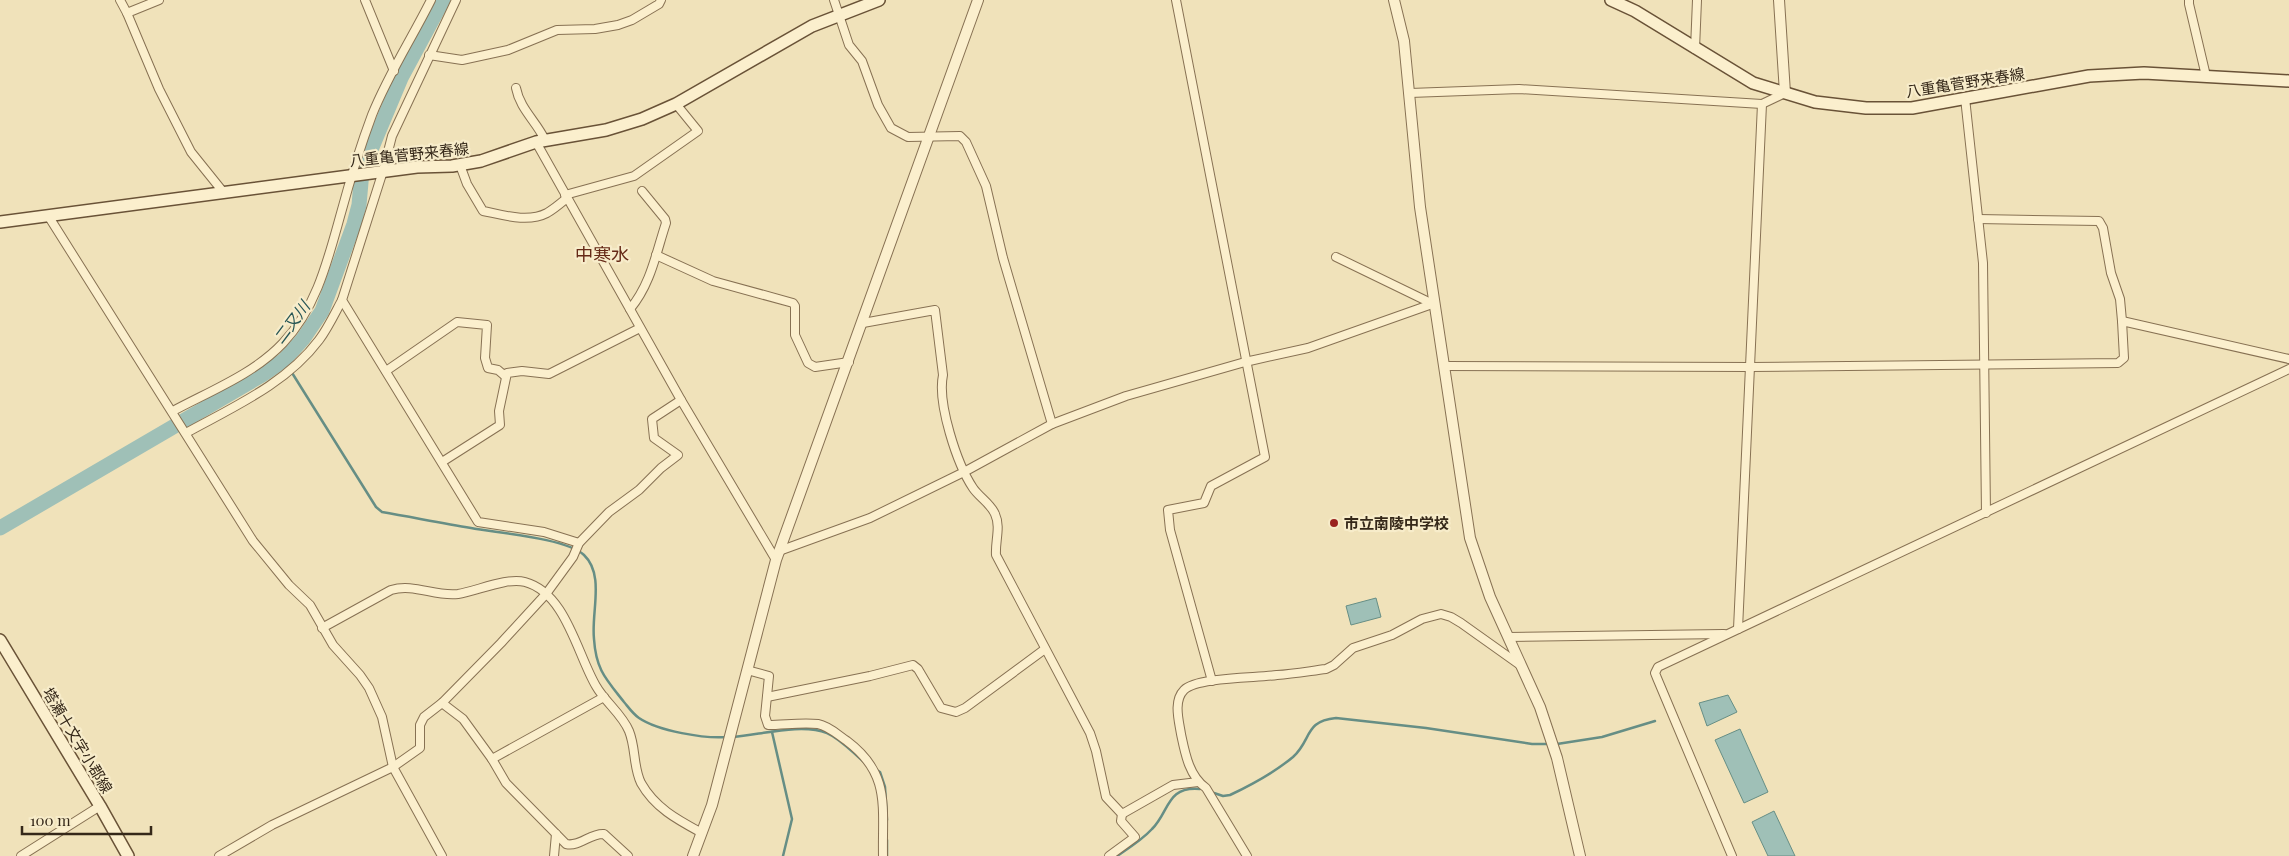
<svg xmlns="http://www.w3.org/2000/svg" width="2289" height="856" font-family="'Playfair Display','Noto Sans JP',serif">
	<rect width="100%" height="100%" fill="#f0e2ba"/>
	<g fill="#9fc0b7" stroke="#668e85">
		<path d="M1376,598L1381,617L1351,625L1346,606Z"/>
		<path d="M1728,695L1737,712L1707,726L1699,703Z"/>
		<path d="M1740,729L1768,792L1744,803L1715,740Z"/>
		<path d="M1774,811L1795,856H1768L1752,822Z"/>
	</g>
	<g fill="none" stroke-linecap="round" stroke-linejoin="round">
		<g stroke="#668e85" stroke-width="2.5">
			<path d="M284,360L376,507L382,512C411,517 441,523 471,528C497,533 566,538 584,555C605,575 591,612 594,639C596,670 606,679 624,702C629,708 633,714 639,718C658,731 705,739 727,737"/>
			<path d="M772,732L792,819L783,856"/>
			<path d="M733,737C760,735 801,723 827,733C841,739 853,753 864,762"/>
			<path d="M1557,744L1602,737L1655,721"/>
			<path d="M875,769L880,772L885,787L887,820"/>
			<path d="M1214,793L1223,796L1230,795C1251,785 1275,772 1293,757C1312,740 1304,721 1336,718L1426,728L1532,744H1549"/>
			<path d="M887,840V856"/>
			<path d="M1117,856C1129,848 1142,840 1152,829C1170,811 1166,786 1200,789"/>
		</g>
		<path stroke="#9fc0b7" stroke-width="15" d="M0,528L262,375L284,360L303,339L322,311L354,224L359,205L362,171L401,78L443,0"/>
		<g stroke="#877153" stroke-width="10">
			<g id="minor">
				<path d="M120,0L127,13"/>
				<path d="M159,0L127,13L159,89L191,152L224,193"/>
				<path d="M365,0L394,71"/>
				<path d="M456,0L392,136L383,171L342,300L478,522L544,532L579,543"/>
				<path d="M834,0L849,45L862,61L878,105L891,128L908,137L960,136L966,142L986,186L1003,258L1052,424"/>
				<path d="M1176,0L1265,457L1211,486L1204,503L1168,510L1170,530L1212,681"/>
				<path d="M2189,0V4L2206,76"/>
				<path d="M1695,49L1697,0"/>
				<path d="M429,55L462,60L508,50L557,30L595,29L618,25L632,20L659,4L661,0"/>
				<path d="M516,88C520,109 536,121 545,140"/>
				<path d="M1410,93L1519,89L1762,104L1785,93"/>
				<path d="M1965,98L1983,263L1986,513"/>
				<path d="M536,142L681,400L776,560"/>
				<path d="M460,165L467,184L483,211C503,215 528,223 547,213C554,209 561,203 567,198"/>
				<path d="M565,195L634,176L698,131L676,104"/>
				<path d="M49,217L253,541L289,585L310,605L333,645L360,675L369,688L382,717L393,767L442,856"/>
				<path d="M1978,219L2099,221L2103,228L2111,273L2120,299L2122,321"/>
				<path d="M656,255L713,281L793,303L795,306V335L808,363L815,367L849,362"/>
				<path d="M1336,257L1433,304"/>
				<path d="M630,309C651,284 656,253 666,223L665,219L642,191"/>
				<path d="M863,323L935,310L943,375C937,403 957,464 973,488C979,497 991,504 995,514C1001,527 995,541 996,555L1090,733L1096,751L1106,797L1122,814L1173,785L1198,782"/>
				<path d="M1444,366L1751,367L2118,363L2124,358L2122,321L2289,359"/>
				<path d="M386,371L457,322L487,325L485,358L488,368L498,370L505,376"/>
				<path d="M173,411C210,391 254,374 283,343C317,307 328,259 341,213C350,180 360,147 372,115C388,75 412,38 431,0"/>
				<path d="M186,433C233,407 286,384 319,340C328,328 335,313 342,300"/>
				<path d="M442,462L500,425L499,411L507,373L522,371L549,374L640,328"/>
				<path d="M779,551L870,518L964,472L1052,424L1126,396L1245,362L1308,348L1435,303"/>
				<path d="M322,628L391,590C414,583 435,597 458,594C477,591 507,577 525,582C566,593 577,654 596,686C605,702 622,714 629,731C636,748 633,767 641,783C655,808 678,820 702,833"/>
				<path d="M1738,629L1762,104"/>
				<path d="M1508,637L1724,634"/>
				<path d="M747,670L769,676L765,716L768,725C784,725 802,722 818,724C829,726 838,735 847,741C891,774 882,807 883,856"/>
				<path d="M767,697L870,676L913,665L918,669L941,708L956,712L965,708L1045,649"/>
				<path d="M442,703L463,719L492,759L506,783L566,844C580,847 590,833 604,834L628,856"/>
				<path d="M492,759L604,697"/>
				<path d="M21,856L100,806"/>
				<path d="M219,856L272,825L393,767L420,748V725L424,717L442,703L501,643L546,594L573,557L579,543L609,512L639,490L661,468L678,455L654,438L652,419L681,400"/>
				<path d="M554,856L556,834"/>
				<path d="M1109,856L1135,837L1121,821L1122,814"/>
				<path d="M1247,856L1206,788C1189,776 1185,753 1181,734C1179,721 1173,701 1184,690C1197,677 1256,678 1277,675C1293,674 1310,671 1326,669L1334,665L1353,648L1392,635L1422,619L1441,614L1451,617L1461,623L1520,665"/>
				<path d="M1732,856L1657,678L1655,673L1658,667L2289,369"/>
			</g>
		</g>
		<g stroke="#877153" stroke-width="12">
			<g id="tertiary">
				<path d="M1394,0L1404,41L1420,207L1470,538L1490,597L1540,707L1557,758L1580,856"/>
				<path d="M1779,0L1785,93"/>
				<path d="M693,856L712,805L776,560L978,0"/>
			</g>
		</g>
		<g stroke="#695237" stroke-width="14">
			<g id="secondary">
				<path d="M1611,0L1635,11L1753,83L1815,102L1866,108H1912L2089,76L2144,73L2289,81"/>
				<path d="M0,222L417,167L452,166L481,161L536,142L606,130L642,119L676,104L812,26L879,0"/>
				<path d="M0,640L100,806L128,856"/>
			</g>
		</g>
		<use href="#minor" stroke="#fbefcd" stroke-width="8"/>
		<use href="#tertiary" stroke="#fbefcd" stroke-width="10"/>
		<use href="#secondary" stroke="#fbefcd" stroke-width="11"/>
	</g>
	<circle fill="#9a2320" stroke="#f7ecca" stroke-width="2" cx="1334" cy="523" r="5"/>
	<g text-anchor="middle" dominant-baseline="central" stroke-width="4.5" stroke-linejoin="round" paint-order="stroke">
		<g font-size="15" fill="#352819" stroke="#f7ecca">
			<text transform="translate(1965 82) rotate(-9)">八重亀菅野来春線</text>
			<text transform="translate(409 154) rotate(-6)">八重亀菅野来春線</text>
			<text transform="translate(78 740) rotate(59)">塔瀬十文字小郡線</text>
		</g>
		<g font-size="15" font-weight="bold" fill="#352819" stroke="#f7ecca" text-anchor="start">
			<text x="1344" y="523">市立南陵中学校</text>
		</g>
		<g font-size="16" font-style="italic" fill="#275655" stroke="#f7ecca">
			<text transform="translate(291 322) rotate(-53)">二又川</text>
		</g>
		<g font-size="18" fill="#652916" stroke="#f7ecca">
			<text x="602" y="254">中寒水</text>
		</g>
	</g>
	<path d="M22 826v8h129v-8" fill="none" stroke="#352819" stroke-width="2.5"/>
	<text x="30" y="826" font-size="15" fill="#352819" stroke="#f7ecca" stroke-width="4" paint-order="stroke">100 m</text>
</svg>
